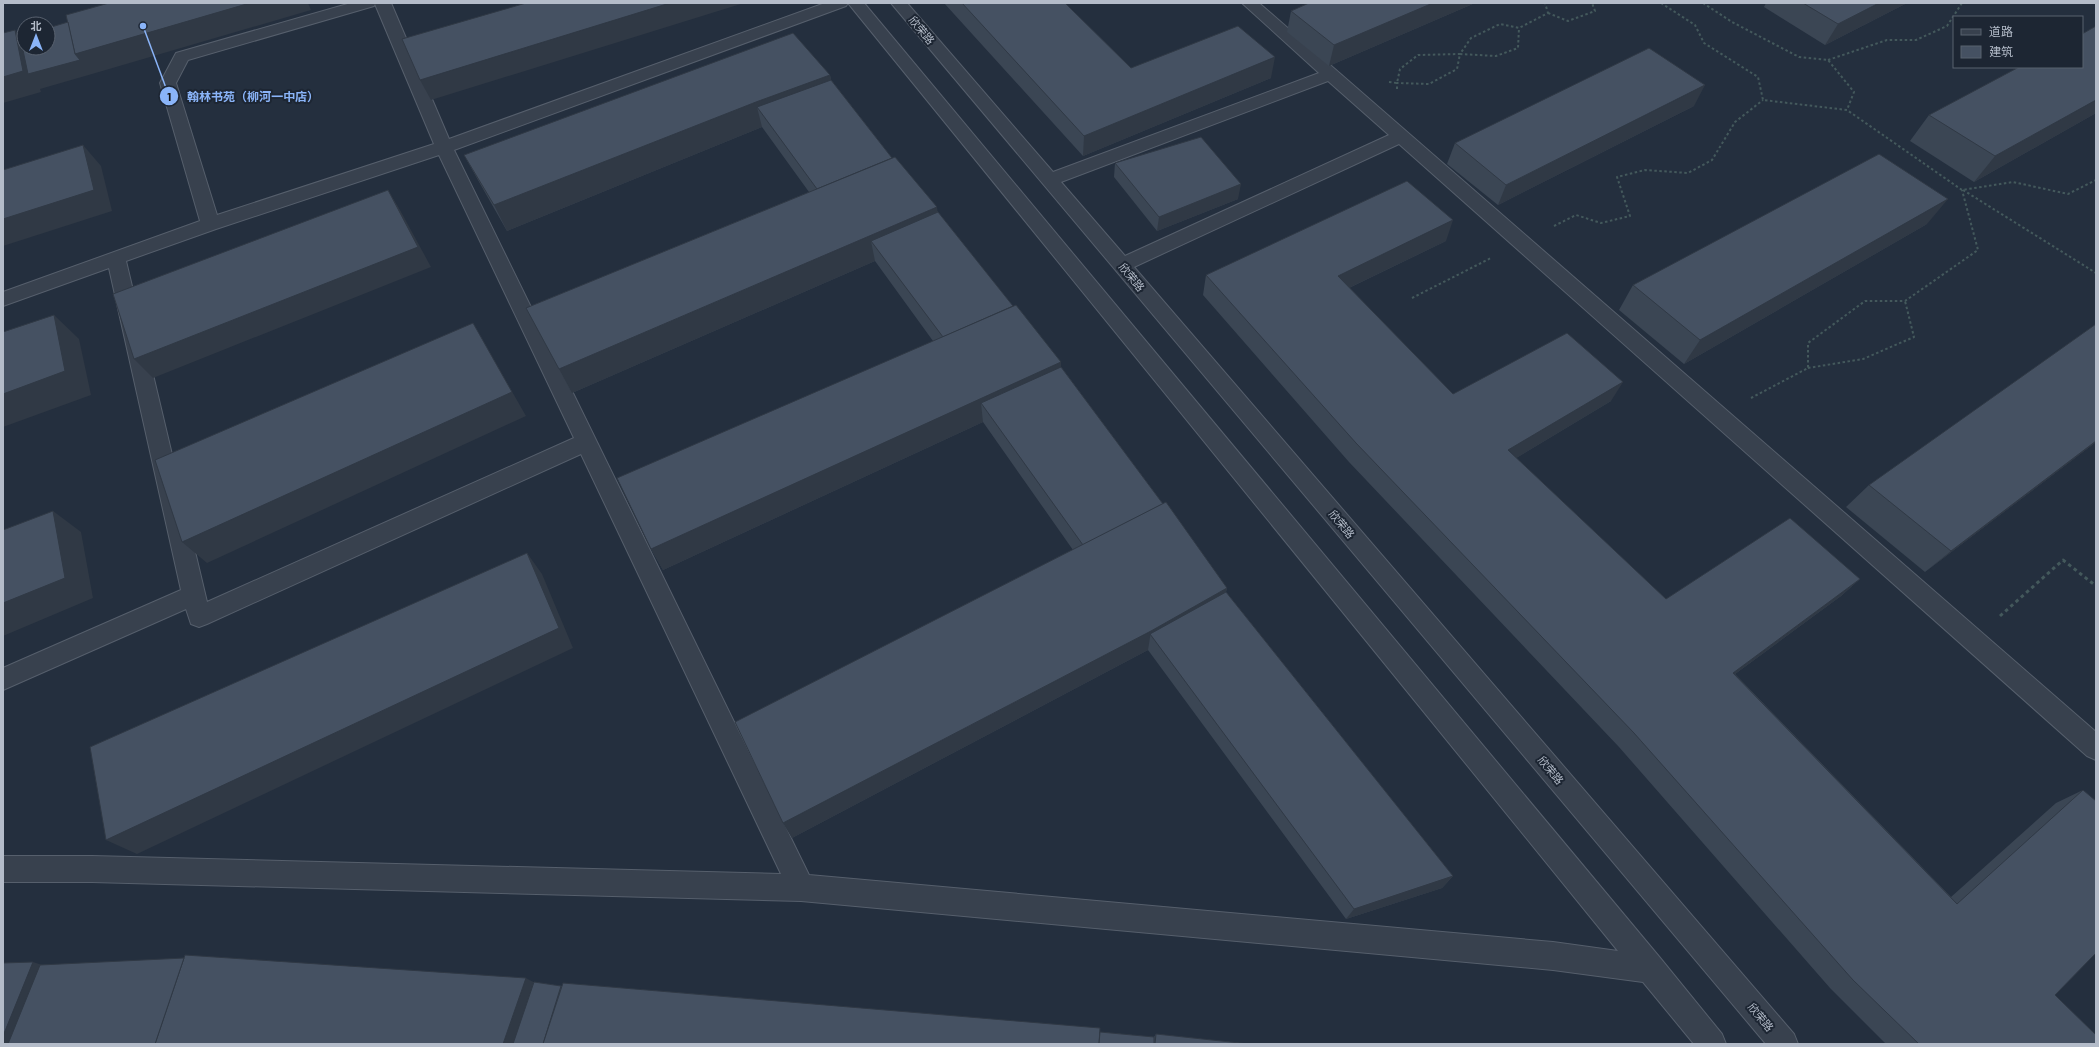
<svg xmlns="http://www.w3.org/2000/svg" width="2099" height="1047" font-family="Barlow,'Noto Sans SC',sans-serif">
	<rect width="100%" height="100%" fill="#242f3e"/>
	<g fill="none" stroke-linecap="round" stroke-linejoin="round">
		<g stroke="#565f6c" stroke-width="2">
			<g id="minor">
				<path d="M351,3H391L449,139L825,3H848L846,6L454,150L809,875L1553,942L1618,951L848,3H864L1661,959L1722,1034L1726,1044H1694L1643,982L1553,970L801,901L92,882H3V856H92L781,874L581,454L207,624L199,627L191,624L186,609L3,690V668L181,590L109,268L3,306V292L200,221L160,83L176,53ZM375,4L434,144L217,215L176,83L188,60L374,6ZM439,155L574,438L207,602L126,261L216,229Z"/>
				<path d="M891,3H907L1053,172L1319,73L1242,3H1259L2096,732V760L2087,756L1399,144L1134,267L1794,1034L1798,1044H1766ZM1328,81L1389,135L1125,256L1061,182Z"/>
			</g>
		</g>
		<g stroke="#44595c" stroke-width="2" stroke-dasharray="2.5 2.5" stroke-linecap="butt">
			<path d="M1661,3L1695,25L1704,43L1758,77L1763,100L1847,110L1962,190L2013,182L2068,194L2096,180"/>
			<path d="M1703,3L1732,22L1799,57L1828,60L1854,92L1847,110"/>
			<path d="M1548,13L1568,21L1595,11L1592,3"/>
			<path d="M1828,60L1887,40H1916L1947,26L1962,3"/>
			<path d="M1389,82L1397,83L1400,69L1418,55L1460,54L1471,38L1500,24L1519,28L1548,13L1545,3"/>
			<path d="M1397,89V83L1429,84L1457,69L1460,54L1496,56L1518,48L1519,28"/>
			<path d="M1963,190L2096,273"/>
			<path d="M1554,226L1576,215L1601,223L1630,216L1617,177L1645,170L1688,173L1712,160L1735,122L1763,100"/>
			<path d="M1412,298L1491,258"/>
			<path d="M1808,368L1863,359L1914,337L1905,301"/>
			<path d="M1751,398L1808,368V343L1865,301H1905L1978,250L1962,190"/>
		</g>
		<path stroke="#44595c" stroke-width="3" stroke-dasharray="3.5 3.5" stroke-linecap="butt" d="M2000,616L2063,560L2096,586"/>
		<use href="#minor" fill="#38414e" fill-rule="evenodd"/>
	</g>
	<g fill="#3b4654">
		<path d="M944,3H1065L1131,68L1271,78L1083,156Z"/>
		<path d="M1309,3H1475L1329,66L1287,32L1291,11Z"/>
		<path d="M1766,3H1907L1825,45L1764,7Z"/>
		<path d="M830,75L831,80L892,158L938,212L1061,367L1163,504L1227,588L1226,592L1453,876L1442,888L1346,919L1148,650L792,838L783,823L1073,550L983,422L663,570L651,549L933,341L875,261L572,393L526,308L809,192L762,127L507,231L478,180L464,155Z"/>
		<path d="M1694,106L1498,205L1447,164L1455,143Z"/>
		<path d="M2096,113L1974,182L1910,141L1929,115Z"/>
		<path d="M1115,163L1238,199L1157,231L1114,177Z"/>
		<path d="M1927,224L1684,364L1619,310L1633,285Z"/>
		<path d="M1446,241L1349,288L1453,394L1611,401L1516,458L1666,599L1860,579L1841,596L1735,674L1951,897L2056,803L2083,790L2055,995L2096,1044H1886L1830,988L1619,747L1349,462L1203,295L1206,275Z"/>
		<path d="M2096,442L1925,572L1846,507L1869,485Z"/>
		<path d="M40,965L534,982L561,986L1100,1032L1154,1037L1156,1034L1249,1044H3Z"/>
	</g>
	<g fill="#303945">
		<path d="M250,3H308L311,10L92,74L40,89L41,92L3,103V77L15,30L24,40L75,54Z"/>
		<path d="M670,3H744L431,100L420,80Z"/>
		<path d="M1433,3H1475L1329,66L1334,45Z"/>
		<path d="M1879,3H1907L1825,45L1838,24Z"/>
		<path d="M1275,57L1271,78L1083,156L1084,136Z"/>
		<path d="M830,75L835,101L757,107L762,127L507,231L494,205L756,102Z"/>
		<path d="M1705,85L1694,106L1498,205L1506,185Z"/>
		<path d="M2096,100V113L1974,182L1995,156Z"/>
		<path d="M83,145L101,166L112,211L3,246V219Z"/>
		<path d="M1241,184L1238,199L1157,231L1159,217Z"/>
		<path d="M388,190L400,210L431,267L153,378L134,359Z"/>
		<path d="M1948,199L1927,224L1684,364L1700,340Z"/>
		<path d="M937,207L940,232L871,241L875,261L572,393L559,369Z"/>
		<path d="M1453,220L1446,241L1332,296L1338,276Z"/>
		<path d="M54,315L79,339L91,395L3,427V394Z"/>
		<path d="M473,323L487,348L526,416L207,563L182,542Z"/>
		<path d="M1061,362V386L981,403L983,422L663,570L651,549Z"/>
		<path d="M1623,382L1611,401L1498,469L1508,450Z"/>
		<path d="M2096,441V442L1925,572L1951,551Z"/>
		<path d="M53,511L81,532L93,598L3,636V603Z"/>
		<path d="M527,553L542,574L573,648L137,854L106,840Z"/>
		<path d="M1860,579L1841,596L1716,688L1733,673Z"/>
		<path d="M1227,588L1221,609L1150,634L1151,631Z"/>
		<path d="M1151,631L1148,650L792,838L783,823Z"/>
		<path d="M1453,876L1442,888L1346,919L1354,909Z"/>
		<path d="M33,962L69,974L41,1044H3V1036Z"/>
		<path d="M526,978L544,988L526,1044H503Z"/>
	</g>
	<g fill="#455162" stroke="#303945">
		<path d="M109,3H250L75,54L66,15Z"/>
		<path d="M526,3H670L420,80L402,39Z"/>
		<path d="M962,3H1065L1131,68L1238,26L1275,57L1084,136Z"/>
		<path d="M1309,3H1433L1334,45L1291,11Z"/>
		<path d="M1803,3H1879L1838,24Z"/>
		<path d="M68,22L75,54L80,60L28,74L20,36L24,35V48H48V28Z"/>
		<path d="M2096,26V100L1995,156L1929,115L2019,67H2082V34Z"/>
		<path d="M15,30L23,71L3,77V33Z"/>
		<path d="M793,33L830,75L756,102L494,205L464,155Z"/>
		<path d="M1649,48L1705,85L1506,185L1455,143Z"/>
		<path d="M831,80L892,158L817,189L757,107Z"/>
		<path d="M1201,137L1241,184L1159,217L1115,163Z"/>
		<path d="M83,145L94,190L3,219V170Z"/>
		<path d="M1879,154L1948,199L1700,340L1633,285Z"/>
		<path d="M895,157L937,207L559,369L526,308Z"/>
		<path d="M1407,181L1453,220L1338,276L1453,394L1567,333L1623,382L1508,450L1666,599L1790,518L1860,579L1733,673L1957,904L2083,790L2096,801V953L2055,995L2096,1035V1044H1919L1853,980L1634,733L1356,443L1206,275Z"/>
		<path d="M388,190L418,247L134,359L113,294Z"/>
		<path d="M938,212L1013,306L943,337L871,241Z"/>
		<path d="M1016,305L1061,362L651,549L617,478Z"/>
		<path d="M54,315L65,371L3,394V332Z"/>
		<path d="M473,323L512,392L182,542L155,460Z"/>
		<path d="M2096,324V441L1951,551L1869,485Z"/>
		<path d="M1061,367L1163,504L1083,545L981,403Z"/>
		<path d="M1166,502L1227,588L1151,631L783,823L735,722Z"/>
		<path d="M53,511L65,578L3,603V530Z"/>
		<path d="M527,553L559,628L106,840L90,747Z"/>
		<path d="M1226,592L1453,876L1354,909L1150,634Z"/>
		<path d="M185,955L526,978L503,1044H155Z"/>
		<path d="M184,958L155,1044H8L40,965Z"/>
		<path d="M33,962L3,1036V963Z"/>
		<path d="M534,982L561,986L543,1044H513Z"/>
		<path d="M563,983L1100,1028L1099,1044H543Z"/>
		<path d="M1100,1032L1154,1037V1044H1099Z"/>
		<path d="M1156,1034L1249,1044H1155Z"/>
	</g>
	<g text-anchor="middle" dominant-baseline="central" stroke-width="4" stroke-linejoin="round" paint-order="stroke">
		<g font-size="11" fill="#b4bcc9" stroke="#1d2633">
			<text transform="translate(922 30) rotate(50)">欣荣路</text>
			<text transform="translate(1132 277) rotate(50)">欣荣路</text>
			<text transform="translate(1342 524) rotate(50)">欣荣路</text>
			<text transform="translate(1551 770) rotate(50)">欣荣路</text>
			<text transform="translate(1761 1017) rotate(50)">欣荣路</text>
		</g>
	</g>
	<path fill="none" stroke="#8ab4f8" stroke-width="1.5" d="M143 26L169 96"/>
	<g fill="#8ab4f8" stroke="#1d2633" stroke-width="1.5">
		<circle cx="143" cy="26" r="4"/>
		<circle cx="169" cy="96" r="10"/>
	</g>
	<g font-size="12" text-anchor="middle" font-weight="bold" fill="#111">
		<text x="169" y="101">1</text>
	</g>
	<g font-size="12" text-anchor="middle" font-weight="bold" fill="#8ab4f8" stroke="#1d2633" stroke-width="4" stroke-linejoin="round" paint-order="stroke">
		<text x="253" y="101">翰林书苑（柳河一中店）</text>
	</g>
	<rect width="2099" height="1047" fill="none" stroke="#b4bcc9" stroke-width="8"/>
	<rect x="1953" y="16" width="130" height="52" fill="#1d2633" stroke="#59626f"/>
	<rect x="1961" y="29" width="20" height="6" fill="#38414e" stroke="#59626f"/>
	<text x="1989" y="36" font-size="12" fill="#b4bcc9">道路</text>
	<rect x="1961" y="46" width="20" height="12" fill="#455162" stroke="#59626f"/>
	<text x="1989" y="56" font-size="12" fill="#b4bcc9">建筑</text>
	<g transform="translate(36 36)"><circle r="19" fill="#1d2633" stroke="#59626f"/>
	<path d="M0-3L7 15L0 10L-7 15Z" fill="#8ab4f8"/>
	<text y="-6" font-size="11" font-weight="bold" text-anchor="middle" fill="#b4bcc9">北</text>
	</g>
</svg>
